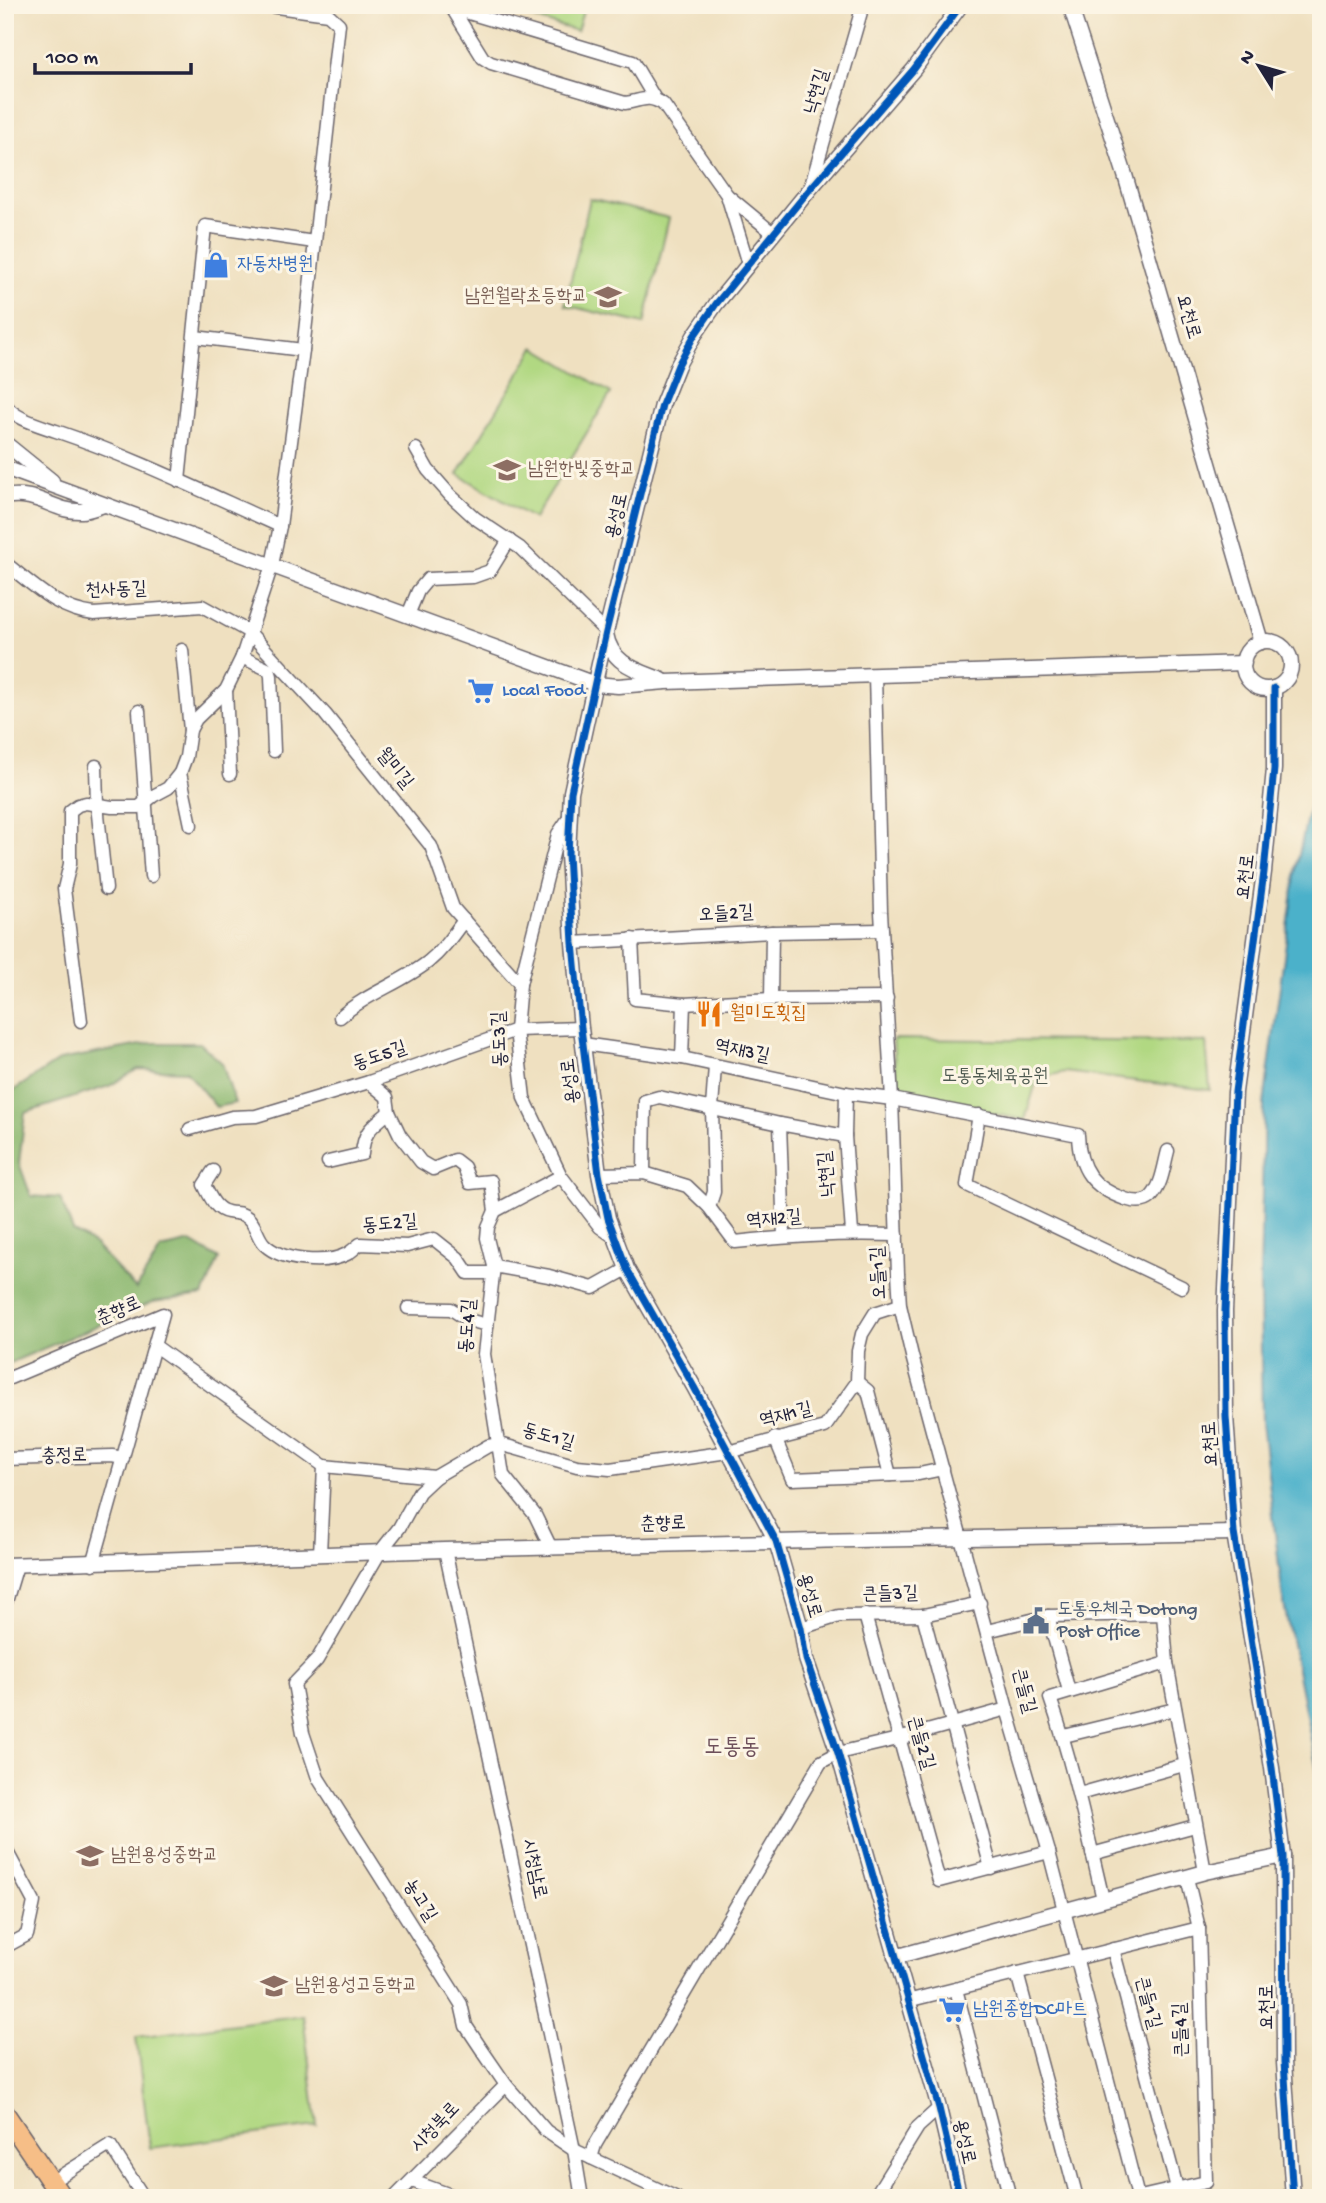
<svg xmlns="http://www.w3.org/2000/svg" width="1326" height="2203" font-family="'Gochi Hand','Poor Story',sans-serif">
	<rect width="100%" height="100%" fill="#fcf5e5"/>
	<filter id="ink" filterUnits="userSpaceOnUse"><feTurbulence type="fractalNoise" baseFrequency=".0143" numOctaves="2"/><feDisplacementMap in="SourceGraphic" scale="14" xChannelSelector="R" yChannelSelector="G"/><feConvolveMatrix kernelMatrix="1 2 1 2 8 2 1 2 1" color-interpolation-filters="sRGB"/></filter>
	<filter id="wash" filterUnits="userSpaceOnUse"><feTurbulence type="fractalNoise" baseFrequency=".00686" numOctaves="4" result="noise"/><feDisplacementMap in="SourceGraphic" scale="28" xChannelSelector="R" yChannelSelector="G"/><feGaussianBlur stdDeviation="1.57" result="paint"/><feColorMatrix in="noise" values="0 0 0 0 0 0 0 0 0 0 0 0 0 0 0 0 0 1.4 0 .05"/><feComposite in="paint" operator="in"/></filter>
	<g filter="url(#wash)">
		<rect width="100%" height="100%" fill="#efe0c0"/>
		<g fill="#b1d882" stroke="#6a7d5e" stroke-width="2">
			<path d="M487,5H585L577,31Z"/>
			<path d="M590,199L669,218L644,324L565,305Z"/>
			<path d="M535,347L611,393L534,519L458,474Z"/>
			<path d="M893,1039L1206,1042L1210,1090L1064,1072L1037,1079L1025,1120L897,1095Z"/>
			<path d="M303,2015L317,2126L150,2148L136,2037Z"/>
		</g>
		<path fill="#8cb870" stroke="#576d56" stroke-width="2" d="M151,1043H200L222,1063L235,1103L216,1107L186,1071L138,1069L109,1086L25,1113L19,1163L31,1196L60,1198L73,1231L95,1245L136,1289L161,1249L191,1242L219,1259L203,1295L153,1302L5,1365V1096L60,1060Z"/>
		<path fill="#4bb1ca" stroke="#366a82" stroke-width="2" d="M1321,751V1790L1283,1599L1262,1423L1260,1284L1264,1104L1296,869Z"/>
	</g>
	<g filter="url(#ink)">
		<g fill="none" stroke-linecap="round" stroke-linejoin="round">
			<g stroke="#6a646a" stroke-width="15">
				<g id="minor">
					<path d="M655,99L633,62L452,8L483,58L491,63L625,103C642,101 647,94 663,104L727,195"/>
					<path d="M810,189L863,5"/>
					<path d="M748,264L727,195L774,234"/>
					<path d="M195,337L303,350"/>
					<path d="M5,403C11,418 42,426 56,431C133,457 206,493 280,526"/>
					<path d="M416,449L428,470L450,495L475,518L520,548L606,632"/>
					<path d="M179,481L205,226L314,242"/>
					<path d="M5,563C34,585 57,610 94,614L202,606L249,632L325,714L431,846L453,908L520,984"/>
					<path d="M408,615L418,591L428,579L473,577L490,571L509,540"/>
					<path d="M182,650L190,730"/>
					<path d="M242,657L269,670L271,676L274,751"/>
					<path d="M875,675L881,912L892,1099L898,1274L900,1305L912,1356L1007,1709L1049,1852L1138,2197"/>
					<path d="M226,690L230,774"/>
					<path d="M139,711L151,876"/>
					<path d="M96,766L97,805L106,889"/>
					<path d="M180,773L191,825"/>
					<path d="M569,818L558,834L520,984L516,1030L524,1098L561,1176L600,1227L614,1237"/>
					<path d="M632,939L635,999L684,1004L771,999L887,998"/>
					<path d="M573,943L772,932L882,930"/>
					<path d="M771,999L772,932"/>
					<path d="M340,1017C366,994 401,983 428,962C443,950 453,935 464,920"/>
					<path d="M81,1021L64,889L70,864V811L78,805L86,803L112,807H139L153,796L168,788L180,773L186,757L190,730L196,719L226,690L242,657L272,565L280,526L303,350L339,24L328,14L262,5"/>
					<path d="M583,1044L682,1058L846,1093L892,1099L1078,1135C1079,1170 1093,1188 1125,1199C1134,1202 1144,1204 1151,1197C1162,1186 1164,1165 1168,1151"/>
					<path d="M682,1058L684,1004"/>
					<path d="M369,1082L387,1097L389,1112L400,1135L421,1162L433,1169L455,1160L464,1167L470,1183L491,1181L495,1211"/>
					<path d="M846,1093L845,1136L852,1233"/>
					<path d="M979,1115L967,1185L1182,1287"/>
					<path d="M780,1124L784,1237"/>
					<path d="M190,1129L232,1117L256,1116L369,1082L516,1030L581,1028"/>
					<path d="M328,1162L362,1154C364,1130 372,1127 389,1112"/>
					<path d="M213,1171L204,1185C210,1196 215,1210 228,1212C237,1214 241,1212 248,1218C257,1226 257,1238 265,1245C282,1261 326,1265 347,1254C351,1252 356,1247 360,1244L407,1246L434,1239L458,1258L468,1273H493"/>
					<path d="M644,1173L645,1101L659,1097L780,1124L845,1136"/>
					<path d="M599,1174L644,1173L687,1186L709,1207L735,1242C789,1236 843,1233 897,1235"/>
					<path d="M709,1207L714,1192L712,1108L715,1066"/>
					<path d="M494,1266L549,1276L593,1288L627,1269"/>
					<path d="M408,1308L451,1309L468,1320L487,1325"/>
					<path d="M155,1346L324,1466"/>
					<path d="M5,1380L163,1314L93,1564"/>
					<path d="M857,1382L868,1391L890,1475"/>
					<path d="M775,1438L792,1479L919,1474L943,1469"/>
					<path d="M5,1459L112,1456L123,1458"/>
					<path d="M324,1466L435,1477L488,1446L500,1444L577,1466L610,1469L728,1452L825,1427L857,1382L858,1351L862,1334L875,1313L900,1305"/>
					<path d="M435,1477L419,1492L399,1528L380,1552L317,1660L294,1684L303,1733L318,1778L461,2004L466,2026L482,2050L506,2085L546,2131L574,2150L677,2198"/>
					<path d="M551,1548L535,1515L503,1475L484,1354L494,1266L487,1238L488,1227L495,1211L561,1176"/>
					<path d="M445,1550L574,2150L582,2198"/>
					<path d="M320,1554L324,1466"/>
					<path d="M5,1605L17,1565"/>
					<path d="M865,1615L939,1881L1049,1852"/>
					<path d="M923,1615L991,1868"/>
					<path d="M1048,1616L1069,1691"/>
					<path d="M801,1628L839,1616L923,1615L980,1603"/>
					<path d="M987,1631L1048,1616L1163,1614L1167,1663L1205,1872"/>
					<path d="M1064,1736L1175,1709"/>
					<path d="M1079,1794L1184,1765"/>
					<path d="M5,1848L34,1902L27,1935L5,1947"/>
					<path d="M1092,1854L1195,1826"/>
					<path d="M1103,1899C1087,1832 1073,1764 1050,1698L1167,1663"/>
					<path d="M1113,1949L1177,2188"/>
					<path d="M1017,1973L1077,2198"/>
					<path d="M956,1989L1010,2198"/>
					<path d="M907,2001L1199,1928"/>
					<path d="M591,2158L595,2145L821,1762L838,1753L898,1739L1007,1709"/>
					<path d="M412,2181L459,2198"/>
					<path d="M51,2182L110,2145L144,2198"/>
					<path d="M394,2198L506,2085"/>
					<path d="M874,2198L918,2127L939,2108"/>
					<path d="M1136,2198L1206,2182L1199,1928L1187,1878"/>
				</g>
			</g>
			<g stroke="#6a646a" stroke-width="17">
				<g id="tertiary">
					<path d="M1070,5L1125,175L1261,642"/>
					<path d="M5,443L52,481"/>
					<path d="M5,468L595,684L618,686L666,682L1244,663"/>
					<path d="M5,497C37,490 55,513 82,511C89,511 97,507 104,505"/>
					<path d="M606,634C611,664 637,670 662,680"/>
					<circle cx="1267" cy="665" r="24"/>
					<path d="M1274,688V769L1264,872L1235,1092L1225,1311L1226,1416L1234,1533L1272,1768L1283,1856L1284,2062L1293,2198"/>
					<path d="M5,1565C151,1561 297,1554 444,1550C707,1542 971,1538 1234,1533"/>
					<path d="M895,1957L1205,1872L1283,1856"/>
					<path d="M960,2198L939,2108L838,1753L806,1659L801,1628L776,1541L694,1387L627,1269L608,1218L599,1174L581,1028L573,943L568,854L571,792L606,632L662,405L678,365L694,336L716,304L810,189L914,69L961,5"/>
				</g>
			</g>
			<g stroke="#6a646a" stroke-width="22">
				<path id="primary" d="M5,2114L62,2198"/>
			</g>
			<use href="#minor" stroke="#fff" stroke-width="12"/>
			<use href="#tertiary" stroke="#fff" stroke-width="14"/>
			<use href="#primary" stroke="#f6be87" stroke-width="19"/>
			<g stroke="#fcf5e5" stroke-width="11">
				<g id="cycleway">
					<path d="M1274,688V769L1264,872L1235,1092L1225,1311L1226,1416L1234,1533L1272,1768L1283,1856L1284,2062L1293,2198"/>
					<path d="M960,2198L939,2108L838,1753L806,1659L801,1628L776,1541L694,1387L627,1269L608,1218L599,1174L581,1028L573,943L568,854L571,792L606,632L662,405L678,365L694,336L716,304L810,189L914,69L961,5"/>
				</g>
			</g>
			<use href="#cycleway" stroke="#0057b8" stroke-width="7"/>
		</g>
	</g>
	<defs>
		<g id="shop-bare" transform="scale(2.1)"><path d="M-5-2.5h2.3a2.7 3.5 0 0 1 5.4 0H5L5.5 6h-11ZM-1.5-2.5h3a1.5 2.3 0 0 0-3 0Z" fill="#3f7fe0" stroke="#fcf5e5" stroke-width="2.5" paint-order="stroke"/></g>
		<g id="school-bare" transform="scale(2.1)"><path d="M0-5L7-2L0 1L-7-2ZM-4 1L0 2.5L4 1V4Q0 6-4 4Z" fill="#8d6e63" stroke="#fcf5e5" stroke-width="2.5" paint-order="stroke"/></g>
		<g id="supermarket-bare" transform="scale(2.1)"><path d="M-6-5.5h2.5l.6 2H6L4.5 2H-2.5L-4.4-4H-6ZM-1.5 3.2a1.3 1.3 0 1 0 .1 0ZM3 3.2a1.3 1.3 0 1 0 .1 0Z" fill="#3f7fe0" stroke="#fcf5e5" stroke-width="2.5" paint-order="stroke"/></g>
		<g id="restaurant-bare" transform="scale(2.1)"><path d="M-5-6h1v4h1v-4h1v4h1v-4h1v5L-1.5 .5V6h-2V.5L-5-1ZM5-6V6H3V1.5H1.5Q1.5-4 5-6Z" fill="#e8710a" stroke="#fcf5e5" stroke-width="2.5" paint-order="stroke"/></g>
		<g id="civic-bare" transform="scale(2.1)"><path d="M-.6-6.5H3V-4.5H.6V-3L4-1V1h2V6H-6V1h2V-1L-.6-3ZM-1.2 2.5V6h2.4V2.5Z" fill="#5c6f8a" stroke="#fcf5e5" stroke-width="2.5" paint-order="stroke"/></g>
	</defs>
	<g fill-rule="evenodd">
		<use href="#shop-bare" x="216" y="265"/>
		<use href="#school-bare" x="608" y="297"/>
		<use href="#school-bare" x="507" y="470"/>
		<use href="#supermarket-bare" x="481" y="691"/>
		<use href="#restaurant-bare" x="709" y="1014"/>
		<use href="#civic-bare" x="1036" y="1621"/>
		<use href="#school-bare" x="90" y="1856"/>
		<use href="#school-bare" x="274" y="1986"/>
		<use href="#supermarket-bare" x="952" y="2010"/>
	</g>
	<g text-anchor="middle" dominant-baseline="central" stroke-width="6" stroke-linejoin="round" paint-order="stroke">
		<g font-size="19" fill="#22223b" stroke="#fcf5e5">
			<text transform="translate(818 92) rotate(-74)">낙현길</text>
			<text transform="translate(1187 317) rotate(74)">요천로</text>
			<text transform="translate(618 516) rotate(-77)">용성로</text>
			<text transform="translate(116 591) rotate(-2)">천사동길</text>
			<text transform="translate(394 769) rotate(51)">월미길</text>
			<text transform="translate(1247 877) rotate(-83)">요천로</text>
			<text transform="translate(726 915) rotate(-3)">오들2길</text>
			<text transform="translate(501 1039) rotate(-92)">동도3길</text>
			<text transform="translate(742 1052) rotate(12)">역재3길</text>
			<text transform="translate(380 1057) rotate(-19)">동도5길</text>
			<text transform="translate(572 1081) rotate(-97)">용성로</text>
			<text transform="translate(828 1174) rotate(-95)">낙현길</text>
			<text transform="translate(774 1220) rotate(-5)">역재2길</text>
			<text transform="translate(390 1225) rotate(-5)">동도2길</text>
			<text transform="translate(880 1273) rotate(-93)">오들1길</text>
			<text transform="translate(119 1312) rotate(-23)">춘향로</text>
			<text transform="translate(469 1326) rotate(-86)">동도4길</text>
			<text transform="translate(786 1416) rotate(-14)">역재1길</text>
			<text transform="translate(548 1438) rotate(16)">동도1길</text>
			<text transform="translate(1212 1444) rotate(-93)">요천로</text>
			<text transform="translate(64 1457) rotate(-1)">충정로</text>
			<text transform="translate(663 1525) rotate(-2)">춘향로</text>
			<text transform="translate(890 1595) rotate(-1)">큰들3길</text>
			<text transform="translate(808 1596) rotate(74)">용성로</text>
			<text transform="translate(1023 1691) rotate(75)">큰들길</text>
			<text transform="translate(920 1743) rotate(74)">큰들2길</text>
			<text transform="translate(533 1869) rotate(78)">시청남로</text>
			<text transform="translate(419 1901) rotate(58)">농고길</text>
			<text transform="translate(1147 2003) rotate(75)">큰들1길</text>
			<text transform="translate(1268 2007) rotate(-90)">요천로</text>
			<text transform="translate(1182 2030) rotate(-92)">큰들4길</text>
			<text transform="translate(436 2128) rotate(-46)">시청북로</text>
			<text transform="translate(963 2142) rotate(77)">용성로</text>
		</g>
		<g font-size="19" fill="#366cbe" stroke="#fcf5e5" text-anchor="start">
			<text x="237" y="265">자동차병원</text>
			<text x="502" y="691">Local Food</text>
			<text x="973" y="2010">남원종합DC마트</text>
		</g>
		<g font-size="19" fill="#785e54" stroke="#fcf5e5" text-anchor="start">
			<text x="587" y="297" text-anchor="end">남원월락초등학교</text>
			<text x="528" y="470">남원한빛중학교</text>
			<text x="111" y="1856">남원용성중학교</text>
			<text x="295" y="1986">남원용성고등학교</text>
		</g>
		<g font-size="19" fill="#c56008" stroke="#fcf5e5" text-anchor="start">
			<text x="730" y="1014">월미도횟집</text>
		</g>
		<g font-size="19" fill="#4d5950" stroke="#fcf5e5">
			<text x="995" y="1077">도통동체육공원</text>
		</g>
		<g font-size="19" fill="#4e5e75" stroke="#fcf5e5" text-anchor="start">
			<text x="1057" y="1610">도통우체국 Dotong<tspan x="1057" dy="22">Post Office</tspan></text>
		</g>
		<g font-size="23" fill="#6e505b" stroke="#fcf5e5">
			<text x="732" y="1748">도통동</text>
		</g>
	</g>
	<rect width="1326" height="2203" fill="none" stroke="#fcf5e5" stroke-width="28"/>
	<g transform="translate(1259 66) rotate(307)" stroke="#fcf5e5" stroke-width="5" paint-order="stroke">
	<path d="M0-5L12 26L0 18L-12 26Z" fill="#22223b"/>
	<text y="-10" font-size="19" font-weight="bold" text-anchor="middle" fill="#22223b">N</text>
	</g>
	<path d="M35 63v10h156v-10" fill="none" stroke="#22223b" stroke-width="3.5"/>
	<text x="46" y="63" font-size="21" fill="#22223b" stroke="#fcf5e5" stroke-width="5" paint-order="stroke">100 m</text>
</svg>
